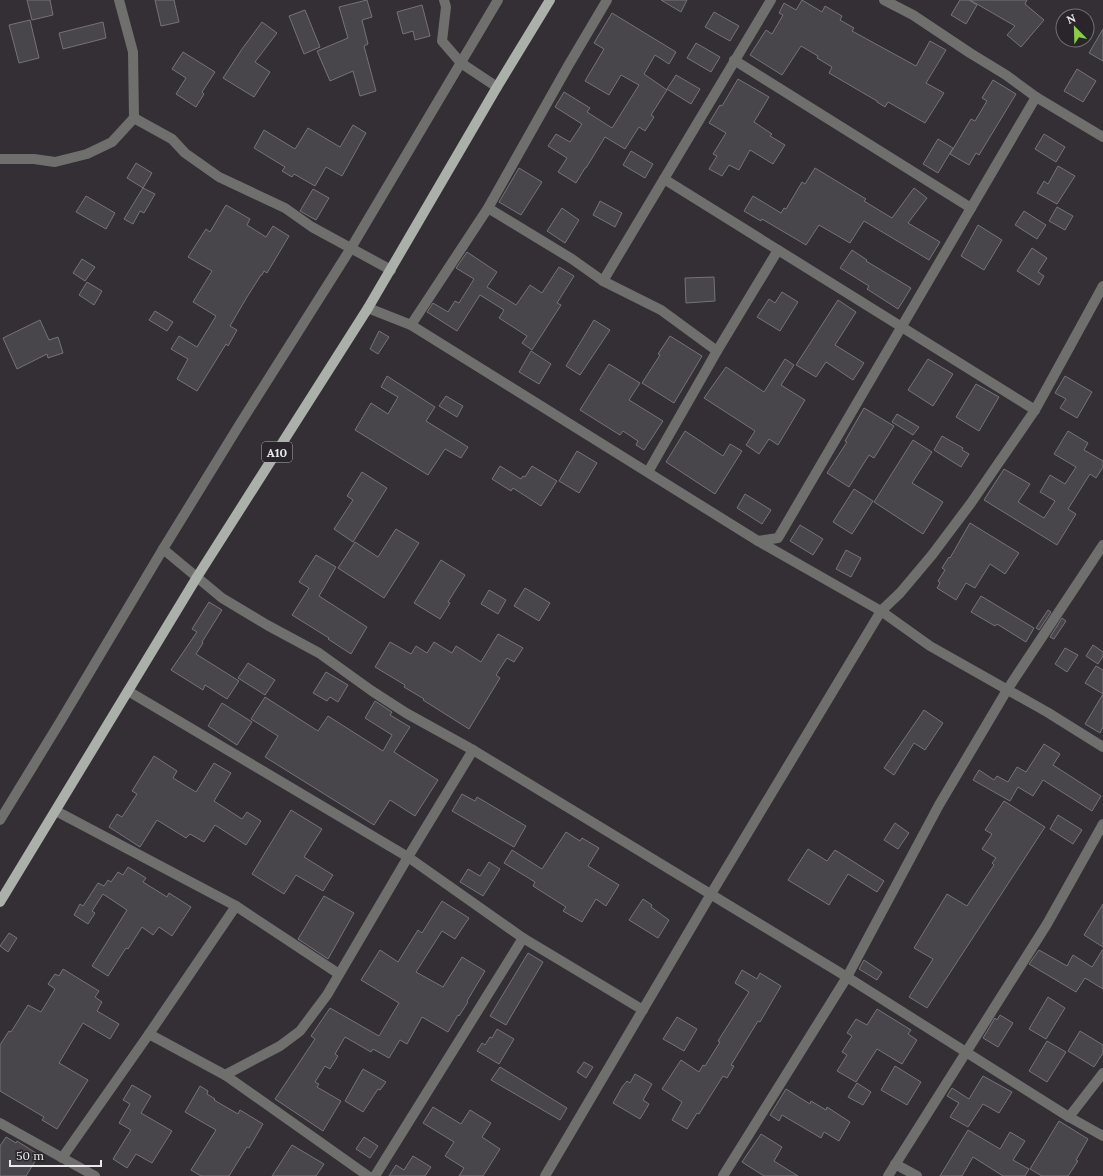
<svg xmlns="http://www.w3.org/2000/svg" width="1103" height="1176" font-family="Lora,serif">
	<rect width="100%" height="100%" fill="#332f34"/>
	<g fill="#49464b" stroke="#767278">
		<path d="M27,0H50L53,15L32,20Z"/>
		<path d="M155,0H174L179,22L161,26Z"/>
		<path d="M367,0L372,17L362,20L368,44L364,46L376,91L360,96L353,71L330,81L317,51L348,38L339,7Z"/>
		<path d="M661,0H687L681,12Z"/>
		<path d="M802,0L822,12L825,6L842,16L840,20L854,28L852,31L916,66L930,41L946,50L926,83L944,93L925,123L888,102L885,107L877,102V101L829,73L832,67L817,58L818,56L801,46L782,75L750,55L766,30L772,34L783,15L779,13L784,3L796,10Z"/>
		<path d="M960,0H969L977,5L966,24L951,15Z"/>
		<path d="M970,0H1027L1025,4L1044,20L1021,47L1007,35L1015,26Z"/>
		<path d="M422,5L430,36L415,40L413,31L403,34L397,12Z"/>
		<path d="M305,10L320,47L304,54L289,16Z"/>
		<path d="M714,12L739,26L730,41L705,27Z"/>
		<path d="M612,13L676,52L669,64L655,55L644,74L667,90L651,115L654,117L645,131L639,127L625,149L605,137L586,168H585L576,183L558,172L567,158L548,146L556,134L570,142L582,124L555,107L564,92L590,108L587,112L612,128L639,85L621,75L609,95L585,81L604,49L594,43Z"/>
		<path d="M30,20L39,58L19,63L9,25Z"/>
		<path d="M103,22L106,38L63,49L59,33Z"/>
		<path d="M262,22L277,33L255,62L270,72L254,97L223,78L242,49Z"/>
		<path d="M1103,29V61L1089,53Z"/>
		<path d="M696,43L720,57L711,72L687,58Z"/>
		<path d="M183,52L215,72L202,92L204,94L196,107L176,94L186,78L172,69Z"/>
		<path d="M1077,69L1096,81L1083,102L1064,91Z"/>
		<path d="M676,75L700,89L691,104L667,89Z"/>
		<path d="M738,79L769,97L754,122L772,134L770,136L785,145L773,164L750,150L739,170L729,165L722,176L709,169L717,156L713,154L726,133L709,123L720,105L722,106Z"/>
		<path d="M993,80L1016,94L979,155L976,153L969,165L950,154L971,119L975,121L987,101L982,98Z"/>
		<path d="M353,125L366,133L342,176L326,167L315,186L294,174L292,177L282,171L285,167L254,148L264,130L295,149L308,128L340,147Z"/>
		<path d="M1044,134L1065,147L1056,162L1035,149Z"/>
		<path d="M938,139L953,148L938,173L923,164Z"/>
		<path d="M631,151L653,164L645,178L623,165Z"/>
		<path d="M136,163L152,173L143,188L155,194L144,213L140,211L133,224L124,219L143,188L127,178Z"/>
		<path d="M1058,166L1075,176L1057,204L1037,193L1044,181L1048,184Z"/>
		<path d="M519,168L542,182L521,215L499,202Z"/>
		<path d="M815,168L866,199L864,201L892,218L914,188L927,198L908,223L940,242L929,260L864,221L850,243L819,225L806,245L762,219L761,221L744,211L753,196L781,213L784,208L786,209L802,182L805,184Z"/>
		<path d="M313,189L329,198L316,220L300,211Z"/>
		<path d="M86,196L115,213L106,229L76,212Z"/>
		<path d="M600,201L622,213L615,227L593,215Z"/>
		<path d="M226,205L250,219L247,225L266,237L273,226L289,236L267,273L264,271L262,275H261L247,297L230,326L237,330L228,346L226,344L197,391L177,379L188,359L171,349L179,336L197,347L216,316L193,302L212,271L188,257L206,229L210,232Z"/>
		<path d="M1057,207L1073,216L1065,230L1049,221Z"/>
		<path d="M562,208L579,220L565,243L547,231Z"/>
		<path d="M1024,211L1046,225L1037,239L1015,225Z"/>
		<path d="M978,225L1002,240L984,270L961,256Z"/>
		<path d="M1032,248L1047,258L1038,272L1044,276L1039,285L1017,271Z"/>
		<path d="M852,250L867,260L866,261L911,288L898,309L867,289L869,286L840,268Z"/>
		<path d="M467,252L497,272L487,287L516,305L530,285L542,293L559,267L574,276L557,303L561,305L532,350L522,343L527,336L499,318L504,310L480,295L457,331L427,312L433,303L448,312L455,301L459,303L474,279L456,268Z"/>
		<path d="M82,259L95,267L85,281L73,273Z"/>
		<path d="M714,277L715,301L686,303L685,278Z"/>
		<path d="M87,282L102,291L94,305L79,295Z"/>
		<path d="M782,292L798,302L780,331L757,317L769,299L775,303Z"/>
		<path d="M838,300L856,312L835,345L864,363L853,380L826,362L816,377L796,365Z"/>
		<path d="M155,311L173,322L167,331L149,320Z"/>
		<path d="M40,320L49,340L58,337L63,353L48,358L47,354L17,369L3,338Z"/>
		<path d="M594,320L610,330L580,375L566,366Z"/>
		<path d="M379,331L389,337L378,354L370,349Z"/>
		<path d="M670,336L702,356L674,403L642,383L660,355L658,354Z"/>
		<path d="M531,351L551,364L539,384L519,372Z"/>
		<path d="M785,359L794,365L781,385L805,400L778,445L769,439L759,454L746,445L755,431L704,398L726,367L764,392Z"/>
		<path d="M928,359L953,374L933,406L908,390Z"/>
		<path d="M609,364L640,383L629,400L663,421L644,450L636,445L638,441L623,431L620,435L580,410Z"/>
		<path d="M387,376L435,407L426,421L468,447L461,458L445,449L428,475L355,430L371,403L388,414L398,397L381,387Z"/>
		<path d="M1065,376L1092,392L1077,418L1060,408L1066,399L1055,393Z"/>
		<path d="M976,384L999,397L979,431L956,417Z"/>
		<path d="M446,396L463,406L457,417L439,406Z"/>
		<path d="M864,408L894,426L874,458L869,455L849,487L827,473L847,442L845,441Z"/>
		<path d="M897,414L919,427L913,435L892,422Z"/>
		<path d="M685,431L723,456L730,444L742,451L715,494L666,462Z"/>
		<path d="M1068,431L1088,443L1084,450L1103,461V467L1096,478L1090,474L1068,509L1076,514L1057,545L984,500L1004,469L1030,484L1018,502L1044,518L1055,501L1040,492L1050,475L1065,484L1076,467L1054,454Z"/>
		<path d="M942,436L963,448L962,450L969,454L961,467L934,450Z"/>
		<path d="M913,440L932,452L912,483L943,502L923,534L874,502Z"/>
		<path d="M577,451L597,463L579,493L559,481Z"/>
		<path d="M500,466L521,479L523,476L525,477L532,466L557,481L541,506L513,488L511,491L492,479Z"/>
		<path d="M362,472L387,488L353,542L334,529L353,500L347,496Z"/>
		<path d="M854,489L873,501L852,534L833,522Z"/>
		<path d="M745,494L771,510L762,524L737,508Z"/>
		<path d="M970,523L1019,553L1005,574L990,564L975,588L966,583L956,600L937,588L940,583L938,581L945,570L942,568L949,557L950,558Z"/>
		<path d="M800,525L823,539L813,555L790,541Z"/>
		<path d="M396,529L419,543L384,598L338,568L355,542L378,557Z"/>
		<path d="M846,550L861,558L851,577L836,569Z"/>
		<path d="M316,555L336,567L319,596L367,627L351,654L328,639L329,638L292,615L309,588L299,582Z"/>
		<path d="M441,560L465,575L448,602L450,603L440,619L414,603Z"/>
		<path d="M525,588L550,603L539,621L514,606Z"/>
		<path d="M489,590L506,600L498,614L481,604Z"/>
		<path d="M981,596L1034,628L1026,642L997,624L995,626L971,612Z"/>
		<path d="M209,602L222,610L202,642L203,643L196,654L239,681L227,699L205,685L203,690L171,670L197,632L192,629Z"/>
		<path d="M1048,610L1051,612L1039,630L1036,628Z"/>
		<path d="M1062,618L1066,621L1054,639L1050,637Z"/>
		<path d="M498,634L523,648L514,662L507,658L496,675L500,678L469,729L423,700L424,699L404,687L405,685L375,667L390,642L411,654L416,646L427,653L434,642L452,653L456,646L481,662Z"/>
		<path d="M1093,645L1103,652V656L1098,664L1086,656Z"/>
		<path d="M1065,648L1078,655L1067,672L1055,664Z"/>
		<path d="M248,663L275,680L265,695L238,678Z"/>
		<path d="M1096,666L1103,670V694L1085,683Z"/>
		<path d="M326,672L348,685L338,702L330,697L327,701L313,693Z"/>
		<path d="M1103,694V727L1100,733L1085,724Z"/>
		<path d="M265,697L318,731L328,716L383,751L392,735L365,718L375,701L392,712L390,715L410,727L394,752L438,780L415,816L390,800L374,825L265,757L278,736L251,719Z"/>
		<path d="M222,703L252,722L237,745L208,726Z"/>
		<path d="M924,710L943,723L925,750L914,743L894,775L884,768Z"/>
		<path d="M1044,744L1060,754L1053,765L1101,796L1092,811L1043,780L1033,796L1018,787L1010,801L973,780L979,770L994,780L997,776L1008,782L1017,767L1026,772Z"/>
		<path d="M154,756L177,771L173,778L196,792L214,763L231,773L214,801L242,819L247,812L261,821L246,845L215,825L204,842L190,834L186,838L157,820L140,847L109,827L117,814L122,817L137,794L132,791Z"/>
		<path d="M462,794L475,801L477,797L526,826L514,847L452,811Z"/>
		<path d="M1004,801L1045,827L927,1008L909,997L933,959L914,948L947,894L967,906L994,865L992,863L996,858L982,849L992,834L985,830Z"/>
		<path d="M291,810L322,829L304,857L333,875L323,891L296,875L284,894L252,874Z"/>
		<path d="M1058,815L1082,830L1073,844L1050,829Z"/>
		<path d="M895,823L909,833L898,849L884,840Z"/>
		<path d="M566,832L580,841L582,838L599,848L588,866L619,885L606,906L596,899L582,922L563,911L566,907L533,886L535,882L504,863L512,850L542,869Z"/>
		<path d="M808,849L827,861L835,850L884,881L877,892L848,874L829,905L788,880Z"/>
		<path d="M489,862L500,869L483,896L460,882L468,869L480,876Z"/>
		<path d="M128,867L146,878L143,882L167,897L169,893L191,907L172,936L159,927L153,935L142,927L128,949L126,948L108,976L92,966L127,910L103,894L92,911L95,913L88,924L74,915L80,904L83,906L98,883L104,886L108,880L111,882L118,872L123,875Z"/>
		<path d="M324,896L354,913L328,959L298,939Z"/>
		<path d="M643,899L652,905L651,907L669,920L658,938L629,920Z"/>
		<path d="M442,901L469,918L455,939L442,931L416,972L443,987L462,957L485,971L467,1001L468,1002L459,1016L458,1015L448,1032L422,1017L407,1044L400,1040L389,1058L373,1049L371,1052L345,1037L335,1054L338,1056L330,1069L325,1066L315,1082L319,1084L317,1087L341,1101L323,1131L275,1099L315,1039L311,1036L330,1008L379,1036L399,1003L361,980L380,950L398,962L418,930L422,933Z"/>
		<path d="M1103,904V947L1084,935Z"/>
		<path d="M9,933L17,938L8,952L0,946Z"/>
		<path d="M1103,949V989L1085,978L1076,992L1029,964L1039,950L1067,966L1073,955L1092,967Z"/>
		<path d="M528,953L543,962L506,1025L490,1016Z"/>
		<path d="M864,960L882,972L877,980L859,969Z"/>
		<path d="M63,969L99,991L95,997L102,1002L97,1011L119,1024L110,1039L83,1023L59,1063L88,1080L57,1129L42,1120L44,1117L0,1091V1045L9,1031L11,1032L28,1005L41,1012L55,989L48,984L55,974L59,976Z"/>
		<path d="M742,970L757,979L760,973L781,986L760,1022L758,1021L731,1065L734,1066L727,1078L723,1076L699,1114L697,1113L687,1129L672,1120L682,1102L662,1089L681,1060L699,1072L703,1065L705,1066L720,1042L718,1041L749,992L735,983Z"/>
		<path d="M1048,997L1065,1008L1046,1039L1029,1029Z"/>
		<path d="M877,1009L911,1030L908,1034L917,1040L902,1064L877,1049L856,1082L837,1071L847,1055L842,1052L852,1036L847,1033L856,1019L867,1025Z"/>
		<path d="M1000,1015L1013,1023L998,1047L983,1038L995,1018L997,1020Z"/>
		<path d="M677,1017L697,1029L684,1051L663,1039Z"/>
		<path d="M497,1029L514,1039L499,1064L477,1051L482,1043L485,1045L490,1037L492,1038Z"/>
		<path d="M1080,1031L1103,1045V1053L1094,1067L1068,1051Z"/>
		<path d="M1047,1041L1066,1052L1047,1082L1029,1071Z"/>
		<path d="M584,1062L593,1067L586,1078L577,1072Z"/>
		<path d="M895,1066L921,1082L907,1105L881,1090Z"/>
		<path d="M500,1067L567,1108L560,1120L491,1080Z"/>
		<path d="M363,1069L386,1082L380,1090L378,1089L363,1112L345,1101Z"/>
		<path d="M635,1074L652,1084L643,1100L649,1104L640,1119L613,1103L622,1087L627,1081L630,1083Z"/>
		<path d="M983,1076L1012,1092L999,1113L983,1104L968,1127L950,1117L959,1103L947,1096L952,1088L969,1099Z"/>
		<path d="M857,1083L871,1092L863,1105L848,1097Z"/>
		<path d="M132,1085L151,1096L141,1113L172,1131L152,1163L136,1154L127,1168L113,1159L131,1130L119,1123L130,1104L123,1100Z"/>
		<path d="M200,1086L208,1091L207,1094L215,1099L214,1100L238,1114L240,1110L263,1124L249,1148L247,1147L229,1176H201L191,1170L216,1130L185,1112Z"/>
		<path d="M786,1089L810,1104L811,1101L826,1110L827,1107L850,1122L839,1141L824,1132L821,1138L782,1115L779,1121L770,1115Z"/>
		<path d="M433,1107L461,1124L470,1110L491,1123L482,1137L500,1149L483,1176H459L464,1168L445,1156L454,1142L423,1123Z"/>
		<path d="M1059,1121L1088,1139L1076,1160L1078,1161L1068,1176H1042L1030,1169Z"/>
		<path d="M968,1130L1000,1149L1010,1132L1025,1141L1013,1160L1029,1169L1025,1176H1003L973,1157L962,1176H940Z"/>
		<path d="M761,1134L782,1147L774,1161L798,1176H764L742,1162Z"/>
		<path d="M6,1137L16,1143L17,1141L39,1155L26,1176H0V1146Z"/>
		<path d="M364,1137L378,1146L370,1158L356,1149Z"/>
		<path d="M292,1145L324,1164L316,1176H272Z"/>
		<path d="M413,1156L431,1167L425,1176H389L396,1165L404,1170Z"/>
	</g>
	<g fill="none" stroke-linecap="round" stroke-linejoin="round">
		<g stroke="#6f706e" stroke-width="10">
			<path d="M119,0L133,52L134,118L172,139L185,153L219,177L285,208L312,227L391,270"/>
			<path d="M444,0L446,7L442,41L461,63L497,87"/>
			<path d="M884,0L913,15L970,53L1006,75L1036,97"/>
			<path d="M734,60L971,208"/>
			<path d="M0,159H34L55,162L87,154L112,142L134,118"/>
			<path d="M664,179L1035,410"/>
			<path d="M488,208L572,259L603,281L661,310L717,351"/>
			<path d="M603,281L771,0"/>
			<path d="M368,308L411,325L758,541L881,611L900,593L932,555L971,503L1035,410L1103,286"/>
			<path d="M411,325L488,208L568,66L607,0"/>
			<path d="M648,472L717,351L778,250"/>
			<path d="M758,541L778,538L1036,97L1103,137"/>
			<path d="M163,549L222,598L267,625L319,653L372,691L406,713L473,750L587,819L847,977L1069,1117L1103,1136"/>
			<path d="M128,691L408,857L523,938L643,1010"/>
			<path d="M56,811L236,906L339,974"/>
			<path d="M0,820L60,722L163,549L238,427L351,248L498,0"/>
			<path d="M149,1034L236,906"/>
			<path d="M225,1075L368,1176"/>
			<path d="M1069,1117L1103,1073"/>
			<path d="M0,1123L95,1176"/>
			<path d="M62,1158L149,1034L225,1075L280,1046L300,1031L327,995L408,857L473,750"/>
			<path d="M895,1164L917,1176"/>
			<path d="M375,1176L523,938"/>
			<path d="M545,1176L711,894L881,611L930,646L1047,712L1103,747"/>
			<path d="M723,1176L847,977L939,805L1007,690L1103,545"/>
			<path d="M888,1176L1047,924L1103,824"/>
		</g>
		<path stroke="#acb0aa" stroke-width="10" d="M0,902L197,577L368,308L497,87L550,0"/>
	</g>
	<g text-anchor="middle" dominant-baseline="central" stroke-width="3.5" stroke-linejoin="round" paint-order="stroke">
		<rect fill="#29252a" stroke="#b0aeb1" stroke-width="1" x="262" y="442" width="30" height="20" rx="3"/>
		<g font-size="12" font-weight="bold" fill="#eae8eb">
			<text x="277" y="452">A10</text>
		</g>
	</g>
	<g transform="translate(1075 28) rotate(337)"><circle r="19" fill="#29252a" stroke="#767377"/>
	<path d="M0-3L7 15L0 10L-7 15Z" fill="#8ace48"/>
	<text y="-6" font-size="11" font-weight="bold" text-anchor="middle" fill="#eae8eb">N</text>
	</g>
	<path d="M10 1160v6h91v-6" fill="none" stroke="#eae8eb" stroke-width="2"/>
	<text x="16" y="1160" font-size="12" fill="#eae8eb" stroke="#29252a" stroke-width="3" paint-order="stroke">50 m</text>
</svg>
